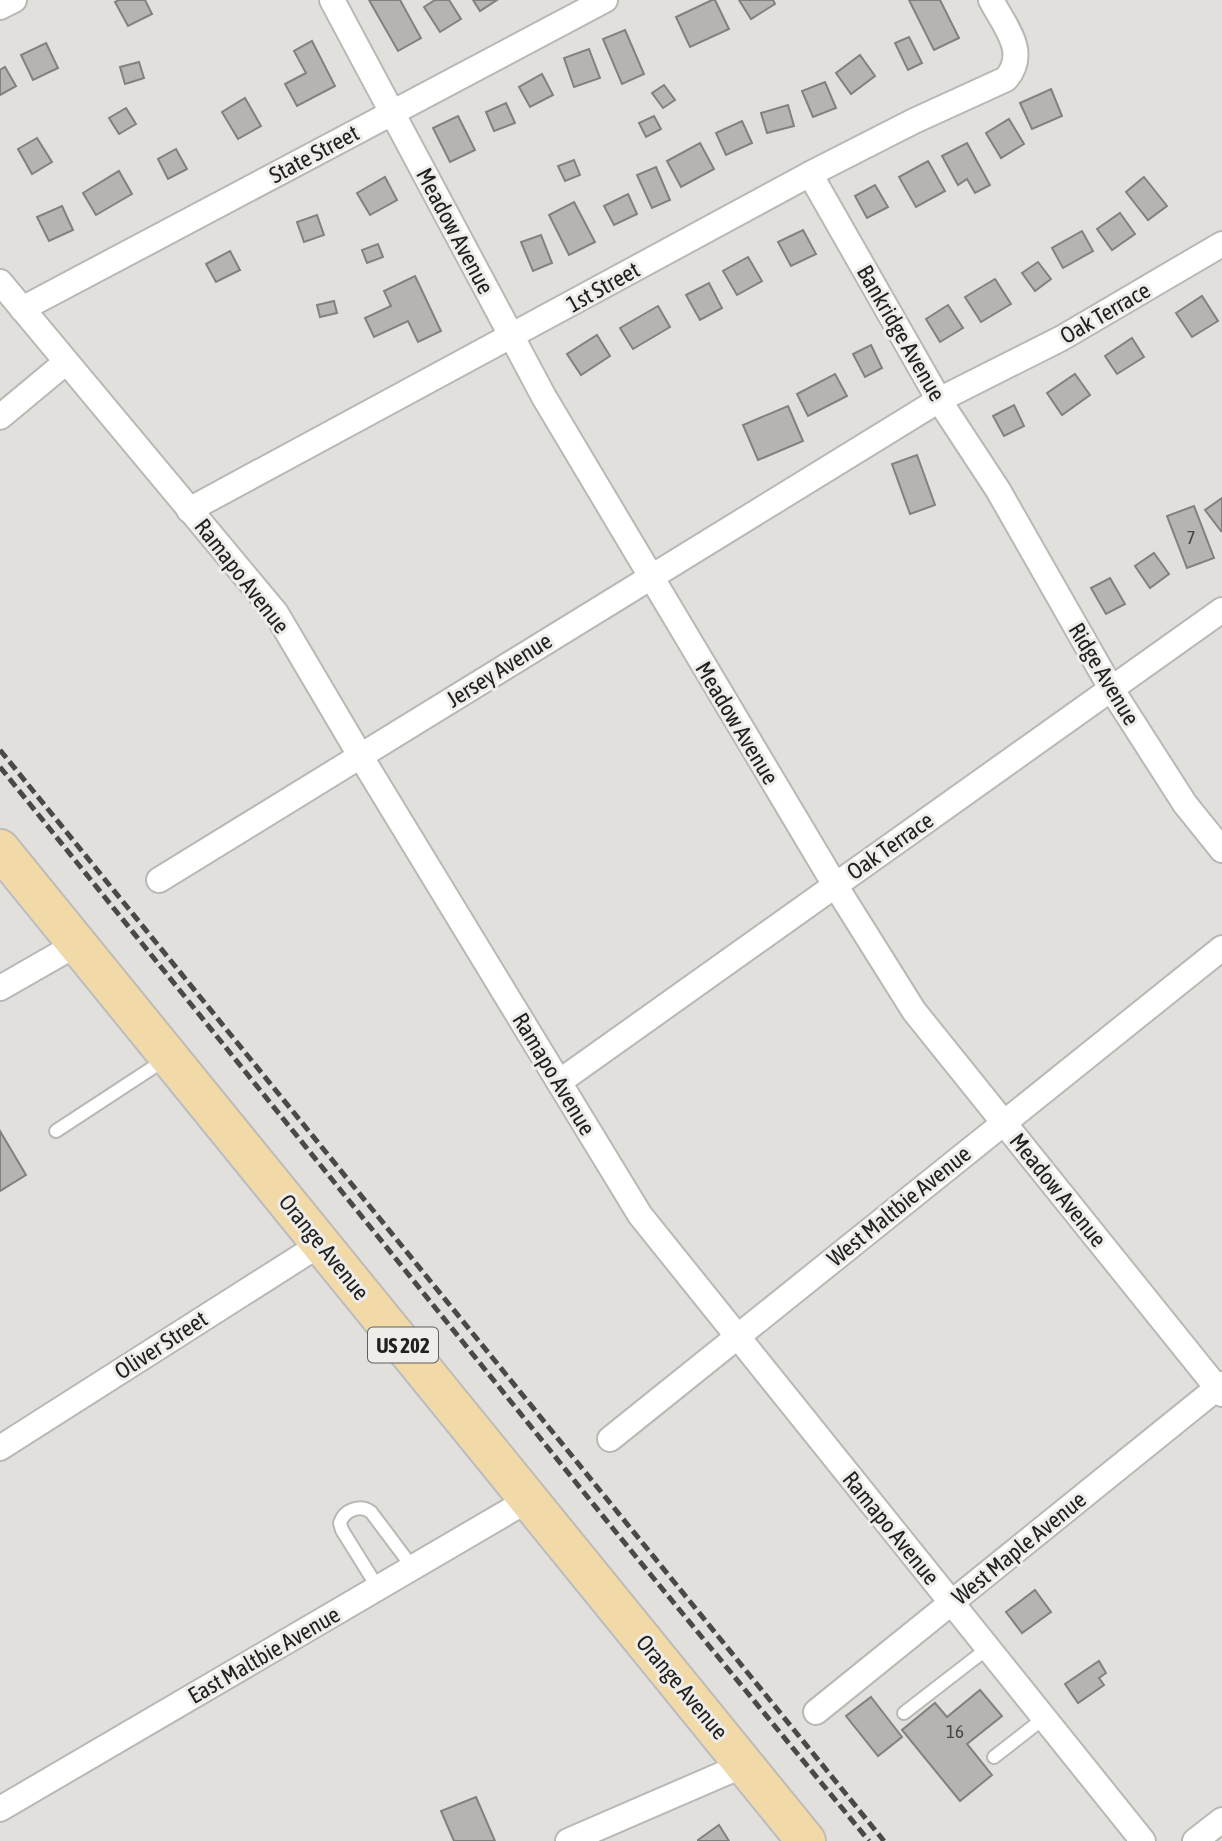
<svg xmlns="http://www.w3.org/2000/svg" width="1222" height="1841" font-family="'Asap Condensed',sans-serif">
	<rect width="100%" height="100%" fill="#e2e0dd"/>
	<g fill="#b6b4b1" stroke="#82817e" stroke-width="2">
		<path d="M119,0H145L152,14L128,26L115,2Z"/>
		<path d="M369,0H400L421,38L398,51Z"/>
		<path d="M435,0H449L461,19L440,32L424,7Z"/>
		<path d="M473,0H497L480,11Z"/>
		<path d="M712,0H715L729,29L690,47L676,17Z"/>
		<path d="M739,0H773L775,4L751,19Z"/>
		<path d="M909,0H940L959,38L934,50Z"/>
		<path d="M625,30L644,74L622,84L603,39Z"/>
		<path d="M909,37L922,63L908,70L895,43Z"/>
		<path d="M312,41L335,86L297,106L285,84L306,73L294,51Z"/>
		<path d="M46,43L58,68L33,80L21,55Z"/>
		<path d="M589,49L600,78L574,87L564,58Z"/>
		<path d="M860,55L875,76L851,94L836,73Z"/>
		<path d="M139,62L144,78L125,84L120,67Z"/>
		<path d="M5,67L16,86L0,95V70Z"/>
		<path d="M542,74L553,95L530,107L519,87Z"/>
		<path d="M825,82L836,108L813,117L802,91Z"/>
		<path d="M664,85L675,100L663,108L652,93Z"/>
		<path d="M1051,89L1062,116L1032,129L1020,103Z"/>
		<path d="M245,98L261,126L238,139L222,112Z"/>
		<path d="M506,103L515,123L494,131L486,112Z"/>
		<path d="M788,105L794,126L767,133L761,113Z"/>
		<path d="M126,108L136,124L119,134L109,118Z"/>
		<path d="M458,116L475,150L450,162L433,128Z"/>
		<path d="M654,116L661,129L646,137L639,123Z"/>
		<path d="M1009,119L1024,144L1001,158L986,133Z"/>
		<path d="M742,121L752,143L726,155L716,133Z"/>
		<path d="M37,138L52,162L32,174L18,149Z"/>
		<path d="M700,143L714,169L681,187L667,161Z"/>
		<path d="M967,143L990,185L975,193L967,179L958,185L942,156Z"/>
		<path d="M176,149L187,169L168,179L158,159Z"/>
		<path d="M574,160L580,175L565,181L558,166Z"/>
		<path d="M928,161L945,191L916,207L899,177Z"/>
		<path d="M656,167L670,200L652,208L637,175Z"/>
		<path d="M119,171L132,194L96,215L83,193Z"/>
		<path d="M385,177L397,200L370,215L357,193Z"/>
		<path d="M1144,177L1167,206L1148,220L1126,192Z"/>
		<path d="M875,185L888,207L867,218L855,196Z"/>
		<path d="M628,194L637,214L614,225L604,206Z"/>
		<path d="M574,202L595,242L569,255L549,215Z"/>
		<path d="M62,206L73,230L49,241L37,217Z"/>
		<path d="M1120,213L1135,234L1112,250L1097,229Z"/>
		<path d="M317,215L324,235L304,242L297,222Z"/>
		<path d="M803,230L816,254L791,266L778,242Z"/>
		<path d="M1082,231L1093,251L1063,268L1052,248Z"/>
		<path d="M541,235L552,263L533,271L521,242Z"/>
		<path d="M378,244L383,257L367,263L362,250Z"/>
		<path d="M230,251L240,270L216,282L206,264Z"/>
		<path d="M748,257L762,281L737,295L723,271Z"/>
		<path d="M1038,262L1051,279L1035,291L1022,273Z"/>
		<path d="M415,276L441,331L418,342L408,321L374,337L365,318L391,306L384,291Z"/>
		<path d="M995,279L1011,304L981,322L965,297Z"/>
		<path d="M709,283L722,308L700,320L686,295Z"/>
		<path d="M1202,296L1218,321L1192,337L1176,313Z"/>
		<path d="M334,301L337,313L320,317L317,305Z"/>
		<path d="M948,305L963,328L940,342L926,319Z"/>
		<path d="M658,306L670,327L633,349L620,328Z"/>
		<path d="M597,335L610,356L581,375L567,354Z"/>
		<path d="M1132,338L1144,357L1117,374L1105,356Z"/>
		<path d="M871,345L882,368L865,377L853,354Z"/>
		<path d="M835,374L847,396L808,416L797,394Z"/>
		<path d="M1075,374L1090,395L1062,415L1047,393Z"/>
		<path d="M1014,405L1024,426L1004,436L993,416Z"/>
		<path d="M788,406L803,441L758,460L743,425Z"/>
		<path d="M917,455L935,505L910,514L892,464Z"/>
		<path d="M1222,498V530L1221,531L1205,510Z"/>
		<path d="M1194,506L1214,558L1187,568L1167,516Z"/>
		<path d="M1154,553L1169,574L1150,588L1135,566Z"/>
		<path d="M1110,578L1125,604L1106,614L1091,588Z"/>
		<path d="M0,1131L26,1175L0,1191Z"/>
		<path d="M1035,1590L1051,1612L1022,1633L1006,1612Z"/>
		<path d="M1099,1661L1106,1673L1099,1678L1104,1685L1078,1703L1065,1684Z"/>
		<path d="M980,1690L1002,1716L967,1744L992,1775L960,1801L902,1730L935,1703L947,1717Z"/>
		<path d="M871,1697L902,1737L878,1756L846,1716Z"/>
		<path d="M476,1797L495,1841H454L441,1811Z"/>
		<path d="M719,1825L729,1841H698V1840Z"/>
	</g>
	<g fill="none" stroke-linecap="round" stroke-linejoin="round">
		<g stroke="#bab8b5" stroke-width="16">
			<g id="service">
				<path d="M56,1131L166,1059"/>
				<path d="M378,1588L342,1530L340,1523C344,1510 360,1504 371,1512L413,1568"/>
				<path d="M904,1713L988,1648"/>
				<path d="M994,1757L1044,1718"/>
			</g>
		</g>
		<g stroke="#bab8b5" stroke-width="28">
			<g id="minor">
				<path d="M332,0L544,397L835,885L914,1011L1222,1394"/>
				<path d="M0,7L14,0"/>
				<path d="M810,174L939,400L998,490L1112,690L1185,804L1222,850"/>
				<path d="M0,282L276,613L361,757L640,1215L1143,1841"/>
				<path d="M22,309L605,0"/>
				<path d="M0,417L65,363"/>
				<path d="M189,510L810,174L914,121L1006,79C1029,52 1005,27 991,0"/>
				<path d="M159,880L939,400L1062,338L1222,244"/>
				<path d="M0,988L77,944"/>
				<path d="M559,1082L1222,610"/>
				<path d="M610,1439L1222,948"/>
				<path d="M0,1448L322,1243"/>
				<path d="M816,1712L1222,1384"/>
				<path d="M0,1809L528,1500"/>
				<path d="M568,1841L746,1764"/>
				<path d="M1195,1841L1222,1820"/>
			</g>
		</g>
		<g stroke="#bcbcbc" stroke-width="42">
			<path id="primary" d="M0,849L806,1841"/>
		</g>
		<use href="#service" stroke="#fff" stroke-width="12"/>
		<use href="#minor" stroke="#fff" stroke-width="24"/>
		<use href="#primary" stroke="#f1daa8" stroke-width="38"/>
		<g stroke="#4a4948" stroke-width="5" stroke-dasharray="10 5" stroke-linecap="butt">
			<path d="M0,750L884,1841"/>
			<path d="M0,767L619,1536L869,1841"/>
		</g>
	</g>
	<g text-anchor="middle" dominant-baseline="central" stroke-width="6" stroke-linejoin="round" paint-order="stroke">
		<g font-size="19" fill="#464644">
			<text x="1191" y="537">7</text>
			<text x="955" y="1731">16</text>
		</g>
		<rect fill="#efedea" stroke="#5f5e5d" stroke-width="2" x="368" y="1327.5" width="70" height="35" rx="5"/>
		<g font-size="21" font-weight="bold" fill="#212120">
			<text x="403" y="1345">US 202</text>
		</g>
		<g font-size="23" fill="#212120" stroke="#efedea">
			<text transform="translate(314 154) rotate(-28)">State Street</text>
			<text transform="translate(455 231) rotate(62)">Meadow Avenue</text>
			<text transform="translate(603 287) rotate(-29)">1st Street</text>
			<text transform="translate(1105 313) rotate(-30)">Oak Terrace</text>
			<text transform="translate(901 333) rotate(60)">Bankridge Avenue</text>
			<text transform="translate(242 576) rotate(52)">Ramapo Avenue</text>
			<text transform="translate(499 670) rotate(-32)">Jersey Avenue</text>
			<text transform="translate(1104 674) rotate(59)">Ridge Avenue</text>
			<text transform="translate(737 723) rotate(59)">Meadow Avenue</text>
			<text transform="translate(890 846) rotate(-35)">Oak Terrace</text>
			<text transform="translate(554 1074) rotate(59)">Ramapo Avenue</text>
			<text transform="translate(1058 1190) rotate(51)">Meadow Avenue</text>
			<text transform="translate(899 1206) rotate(-39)">West Maltbie Avenue</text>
			<text transform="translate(324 1247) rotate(51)">Orange Avenue</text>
			<text transform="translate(161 1345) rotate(-33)">Oliver Street</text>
			<text transform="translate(891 1528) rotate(51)">Ramapo Avenue</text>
			<text transform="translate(1019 1548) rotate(-39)">West Maple Avenue</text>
			<text transform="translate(264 1655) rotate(-30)">East Maltbie Avenue</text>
			<text transform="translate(682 1687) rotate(50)">Orange Avenue</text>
		</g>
	</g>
</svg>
